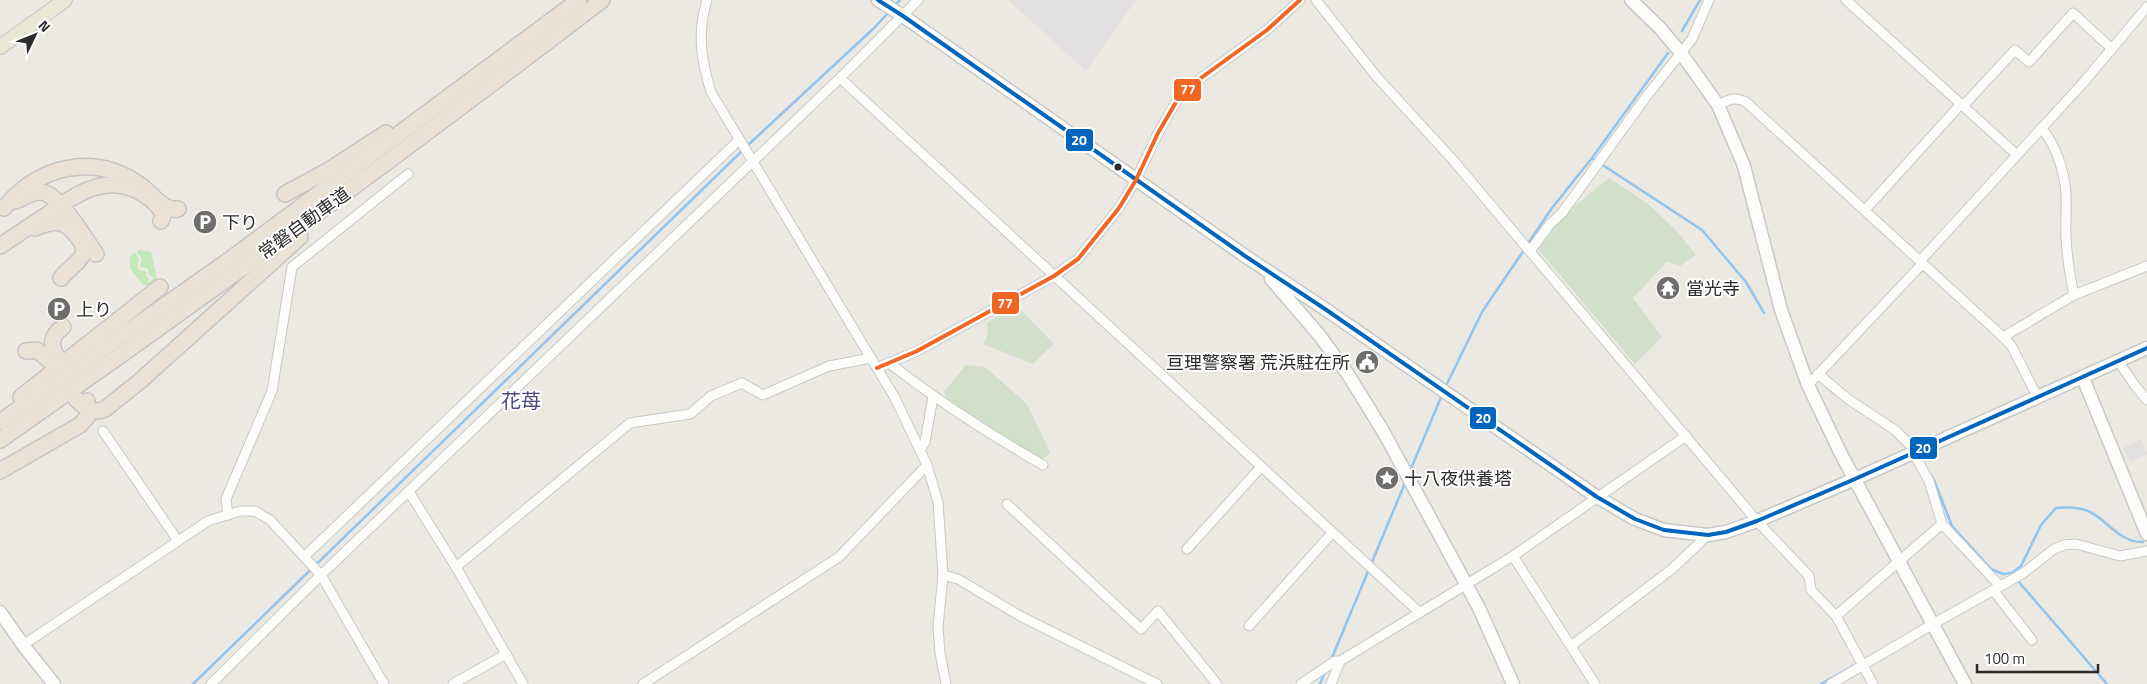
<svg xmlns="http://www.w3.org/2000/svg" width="2147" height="684" font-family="'Titillium Web','Noto Sans JP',sans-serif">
	<rect width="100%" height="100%" fill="#ebe9e2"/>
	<g fill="#e3e0e1">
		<path d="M1008,0H1136L1086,71Z"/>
		<path d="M2141,439L2147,454L2130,462L2123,448Z"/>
	</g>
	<path fill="#c3e8b9" d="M139,250L151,252L157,278L148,286L142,284L130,268V257L135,253L139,258L137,267L140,271H146V276L149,279L147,282L148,283L154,278L149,275L148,269L140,267L142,259L137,252Z"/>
	<g fill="#d2e0c9">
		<path d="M1609,178L1648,204L1675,229L1696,255L1680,266L1667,261L1633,298L1662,337L1635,364L1538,249L1565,214Z"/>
		<path d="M1016,305L1054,344L1033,364L983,344L988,334L987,323Z"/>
		<path d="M966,365L985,367L1027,404L1050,452L1042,461L951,405L944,392Z"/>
	</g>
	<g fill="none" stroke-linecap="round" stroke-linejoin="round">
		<g stroke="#92c4f0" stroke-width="2.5">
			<path d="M894,6L900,0"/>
			<path d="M1682,31L1700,0"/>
			<path d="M747,146L873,29L889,12"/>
			<path d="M1592,158L1702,230L1746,282L1764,313"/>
			<path d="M1527,245L1552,208L1592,158L1668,53"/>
			<path d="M1826,386L1835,394"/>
			<path d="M1445,388L1482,312L1524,250"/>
			<path d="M1410,471L1442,395"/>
			<path d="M1929,473L1934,480L1952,526L1991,569L2003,574L2011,573"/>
			<path d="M2012,573L2021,566L2041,525L2056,508C2066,507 2078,507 2088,511C2107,519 2119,543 2143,542"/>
			<path d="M2018,581L2107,684"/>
			<path d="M1331,660L1405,483"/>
			<path d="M193,684L743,150"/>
			<path d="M1320,684L1325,672"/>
			<path d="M1821,684L1858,663"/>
		</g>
		<g stroke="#c8c8c7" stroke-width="11">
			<g id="street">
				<path d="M707,0C697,33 701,60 711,92L895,398L927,465L938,502L943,575L938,627L940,653L946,684"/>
				<path d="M1316,0L1376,76L1453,160L1757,521L1809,576L1811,590L1836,616L1873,684"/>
				<path d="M1846,0L2016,154"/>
				<path d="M840,78L1419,612"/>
				<path d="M1718,105C1728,100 1735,96 1746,102L2003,337L2011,345L2037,396"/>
				<path d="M1963,106L2015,50L2029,62L2073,13L2112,49"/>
				<path d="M2041,128C2056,144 2065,173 2066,195C2067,209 2065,224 2066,238C2067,257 2070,276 2074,295"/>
				<path d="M1865,210L1961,104"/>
				<path d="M1530,251L1550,224L1562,213L1646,97L1692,39L1709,0"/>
				<path d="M1921,260L2083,83L2147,7"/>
				<path d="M2003,337L2074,295L2147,266"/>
				<path d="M2118,361L2136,387L2147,400"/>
				<path d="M889,363C938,401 989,434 1043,465"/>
				<path d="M877,368L917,351L1054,276L1078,259L1119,208L1136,180L1158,133L1179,97L1201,78L1267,30L1300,0"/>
				<path d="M1818,374L1848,399L1895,430L1916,451"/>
				<path d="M1808,385L1923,263"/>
				<path d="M103,431L178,541"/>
				<path d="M920,450L925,442L933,397"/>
				<path d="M1913,452L1929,481L1942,524L2000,586"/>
				<path d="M409,492L456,567L523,684"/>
				<path d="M1007,504L1141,629L1158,611L1217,684"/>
				<path d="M228,515L226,499L272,391L292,267L408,174"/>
				<path d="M1187,549L1261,467"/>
				<path d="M1513,556L1595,684"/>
				<path d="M304,557L739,140"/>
				<path d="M456,567L630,423L690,414L711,396L742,383L763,395L829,366L871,358"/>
				<path d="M943,575L958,579L1020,616L1157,684"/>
				<path d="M1993,590L2032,640"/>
				<path d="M1836,616L1942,524"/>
				<path d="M1249,626L1332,533"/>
				<path d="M23,645L208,521L240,511H255L270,520L321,575L384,684"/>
				<path d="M1571,646L1672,569L1708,535"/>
				<path d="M211,684L321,575L840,78L918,0"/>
				<path d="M453,684L506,654"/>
				<path d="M643,684L839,557L927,465"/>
				<path d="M1301,684L1335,661H1340L1513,556L1686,436"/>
				<path d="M1331,684L1340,661"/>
				<path d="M1831,684L1933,624L2022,574L2054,549L2064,545L2076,544L2120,556L2147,551"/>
			</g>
		</g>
		<g stroke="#c8c8c7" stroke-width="15">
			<g id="secondary">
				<path d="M878,0L903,16L1245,256L1325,309L1597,497L1635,519L1664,530L1708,535L1726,532L1757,521L1855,479L2147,348"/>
				<path d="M1631,0L1660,28L1681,53L1718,105L1744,166L1781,310L1808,385L1841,454L1965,684"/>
				<path d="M1271,279L1320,336L1349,376L1383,431L1479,608L1513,684"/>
				<path d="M2083,378L2147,534"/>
				<path d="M0,612L23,645L54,684"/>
			</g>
		</g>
		<g stroke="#c6c5c2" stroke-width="16">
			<path id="primary" d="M0,47L65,0"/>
		</g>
		<g stroke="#c6c5c2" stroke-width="18">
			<g id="highway">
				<path d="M285,194L329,170L386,133"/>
				<path d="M16,201C24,197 33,191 42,192C60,195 85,239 96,254"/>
				<path d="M4,208C39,166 93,152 140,185C152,193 162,211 178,209"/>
				<path d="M35,228C56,219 66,220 79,239C83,244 85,248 83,254C79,263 67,270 61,278"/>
				<path d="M0,246C15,236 30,226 45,216C75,195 107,171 143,194C151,199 161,206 163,216L161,221"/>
				<path d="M26,351L37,350L51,362"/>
				<path d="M58,358C50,346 50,336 63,327"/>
				<path d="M21,397L160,287"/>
				<path d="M76,399C84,408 93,414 105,409L140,381L300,237"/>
				<path d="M0,422L232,258L579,0"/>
				<path d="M0,440C204,298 405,151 602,0"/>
				<path d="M0,471L80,425L88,416L87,401"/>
			</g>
		</g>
		<use href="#street" stroke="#fcfcfb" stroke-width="9"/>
		<use href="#secondary" stroke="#fcfcfb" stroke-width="12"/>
		<use href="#primary" stroke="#e8e8d4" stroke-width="14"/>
		<use href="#highway" stroke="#eae2d4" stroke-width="15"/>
		<g stroke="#fff" stroke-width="8">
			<path id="bus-1" d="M878,0L903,16L1245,256L1325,309L1597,497L1635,519L1664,530L1708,535L1726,532L1757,521L1855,479L2147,348"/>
		</g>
		<g stroke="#fff" stroke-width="8">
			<path id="bus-2" d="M877,368L917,351L1054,276L1078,259L1119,208L1136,180L1158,133L1179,97L1201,78L1267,30L1300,0"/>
		</g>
		<use href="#bus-1" stroke="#0065bd" stroke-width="4"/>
		<use href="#bus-2" stroke="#f26522" stroke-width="4"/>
	</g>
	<defs>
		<g id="parking-disc" transform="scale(1.25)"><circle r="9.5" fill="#6f6e6c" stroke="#fff"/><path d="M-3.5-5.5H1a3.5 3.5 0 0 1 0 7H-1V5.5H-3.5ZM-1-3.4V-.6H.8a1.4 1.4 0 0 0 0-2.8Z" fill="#fff"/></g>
		<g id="temple-disc" transform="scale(1.25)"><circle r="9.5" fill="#6f6e6c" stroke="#fff"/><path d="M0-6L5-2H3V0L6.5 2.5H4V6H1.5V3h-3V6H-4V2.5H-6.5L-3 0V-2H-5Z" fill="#fff"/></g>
		<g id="civic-disc" transform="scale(1.25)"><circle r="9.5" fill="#6f6e6c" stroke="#fff"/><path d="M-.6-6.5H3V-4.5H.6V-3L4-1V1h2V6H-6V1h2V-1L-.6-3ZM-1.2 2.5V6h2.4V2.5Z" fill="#fff"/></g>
		<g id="sight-disc" transform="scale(1.25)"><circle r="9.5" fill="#6f6e6c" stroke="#fff"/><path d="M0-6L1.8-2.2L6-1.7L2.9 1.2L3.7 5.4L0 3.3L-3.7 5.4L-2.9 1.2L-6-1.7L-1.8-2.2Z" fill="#fff"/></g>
	</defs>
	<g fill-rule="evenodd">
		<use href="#parking-disc" x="205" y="222"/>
		<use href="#temple-disc" x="1668" y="288"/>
		<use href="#parking-disc" x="59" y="309"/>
		<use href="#civic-disc" x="1367" y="362"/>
		<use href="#sight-disc" x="1387" y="478"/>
	</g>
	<circle fill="#2c2c2c" stroke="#fff" stroke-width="2" cx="1118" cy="167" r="4.5"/>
	<g text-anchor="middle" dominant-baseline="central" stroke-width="4" stroke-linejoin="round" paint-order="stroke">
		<g font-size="18" fill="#2c2c2c" stroke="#fff" text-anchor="start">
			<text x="222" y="222">下り</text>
			<text x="1686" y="288">當光寺</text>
			<text x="76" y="309">上り</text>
			<text x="1350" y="362" text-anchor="end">亘理警察署 荒浜駐在所</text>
			<text x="1404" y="478">十八夜供養塔</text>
		</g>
		<g font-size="18" fill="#2c2c2c" stroke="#fff">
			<text transform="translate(304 223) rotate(-36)">常磐自動車道</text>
		</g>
		<g font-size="20" fill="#4b4980" stroke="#fff">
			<text x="521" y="400">花苺</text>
		</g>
	</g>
	<g stroke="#fff" stroke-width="2">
		<rect x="1173" y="78" width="29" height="24" rx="5" fill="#f26522"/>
		<rect x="1065" y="128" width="29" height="24" rx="5" fill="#0065bd"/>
		<rect x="991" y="291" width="29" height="24" rx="5" fill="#f26522"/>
		<rect x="1469" y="406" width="28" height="24" rx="5" fill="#0065bd"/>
		<rect x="1909" y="436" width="29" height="24" rx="5" fill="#0065bd"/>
	</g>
	<g font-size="14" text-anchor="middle" font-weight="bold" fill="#fff">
		<text x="1188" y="94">77</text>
		<text x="1079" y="145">20</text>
		<text x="1005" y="308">77</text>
		<text x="1483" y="423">20</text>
		<text x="1923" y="453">20</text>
	</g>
	<g transform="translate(35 35) rotate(47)" stroke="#ffffff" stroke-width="4" paint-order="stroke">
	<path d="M0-4L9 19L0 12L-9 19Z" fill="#2c2c2c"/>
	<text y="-8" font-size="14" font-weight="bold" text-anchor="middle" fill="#2c2c2c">N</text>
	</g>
	<path d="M1977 664v8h121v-8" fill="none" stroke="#2c2c2c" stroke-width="2.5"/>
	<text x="1984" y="664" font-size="15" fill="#2c2c2c" stroke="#ffffff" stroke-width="4" paint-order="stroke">100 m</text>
</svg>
